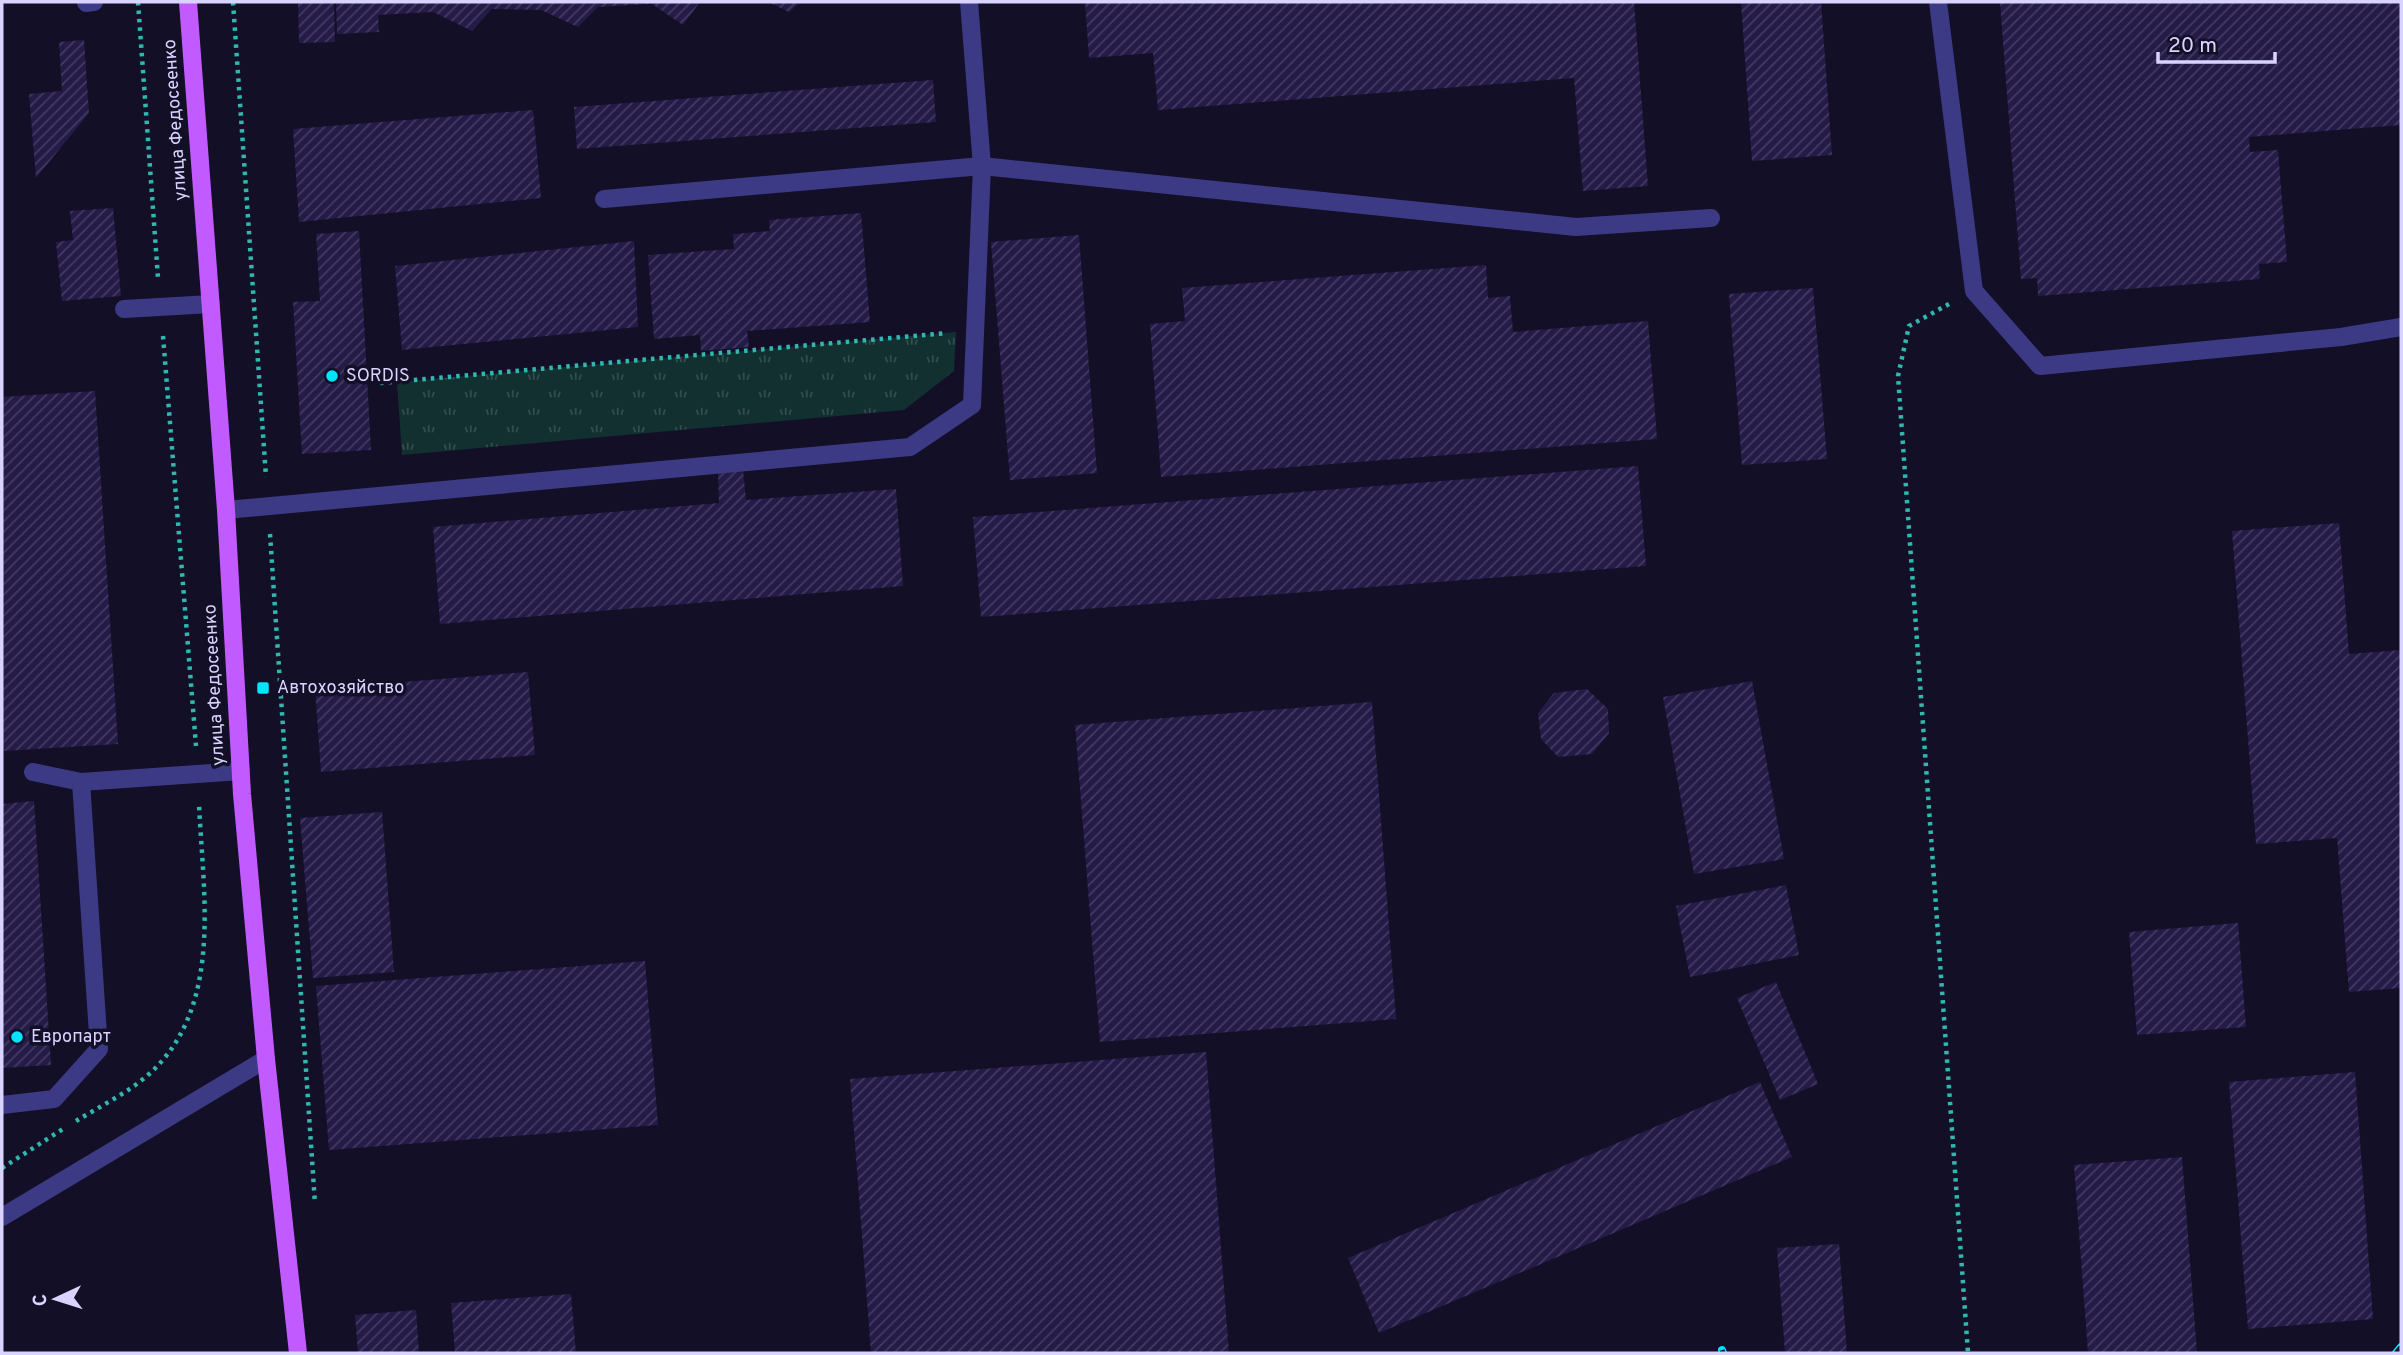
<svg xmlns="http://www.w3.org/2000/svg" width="2403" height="1355" font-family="Overpass,sans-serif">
	<defs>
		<pattern id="grass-tufts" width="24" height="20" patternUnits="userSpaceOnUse" patternTransform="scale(1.75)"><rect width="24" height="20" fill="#12302f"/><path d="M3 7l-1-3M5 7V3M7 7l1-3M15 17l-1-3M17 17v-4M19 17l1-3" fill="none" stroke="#344d4e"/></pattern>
		<pattern id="building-hatch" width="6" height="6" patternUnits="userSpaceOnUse" patternTransform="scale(1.75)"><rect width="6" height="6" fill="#241b47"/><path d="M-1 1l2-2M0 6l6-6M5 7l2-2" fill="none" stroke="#433b63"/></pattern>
	</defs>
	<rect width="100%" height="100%" fill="#130f26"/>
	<path fill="url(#grass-tufts)" d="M956,332L954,371L904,410L402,455L397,382Z"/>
	<g fill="url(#building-hatch)">
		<path d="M298,2H334L335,42L299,43Z"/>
		<path d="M336,2H649V4L598,7L578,27L541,10L492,9L472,31L433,12L378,15L379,32L337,34Z"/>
		<path d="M649,2H700L683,25Z"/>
		<path d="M768,2H801L789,12Z"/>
		<path d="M1085,2H1634L1648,186L1583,191L1574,78L1158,110L1153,53L1089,58Z"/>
		<path d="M1741,2H1821L1832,155L1752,161Z"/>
		<path d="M2000,2H2401V125L2249,137L2250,152L2278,150L2287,262L2259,264L2260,279L2038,296L2037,278L2021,279Z"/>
		<path d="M84,40L89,113L36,178L29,94L62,91L59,42Z"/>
		<path d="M933,80L936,122L577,149L574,107Z"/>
		<path d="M533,110L541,198L299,222L293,129Z"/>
		<path d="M113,208L121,296L62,301L56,242L73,240L70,211Z"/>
		<path d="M861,213L870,322L747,331L749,347L701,351L700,335L654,339L648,255L734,249L733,234L770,231L769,220Z"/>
		<path d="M359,231L371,450L302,454L293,302L320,301L316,234Z"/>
		<path d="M1079,235L1097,473L1010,480L991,242Z"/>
		<path d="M634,241L638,327L402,350L395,266Z"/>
		<path d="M1486,265L1488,298L1510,296L1513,332L1648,321L1657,439L1161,477L1150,324L1185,321L1182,288Z"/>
		<path d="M1813,288L1827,459L1742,465L1729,294Z"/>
		<path d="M95,391L118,744L2,751V397Z"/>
		<path d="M1638,466L1646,566L981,617L973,517Z"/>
		<path d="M743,470L746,500L896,489L903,586L440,624L433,527L719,503L718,473Z"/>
		<path d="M2339,523L2349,654L2401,650V988L2349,992L2337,838L2256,844L2232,531Z"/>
		<path d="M528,672L535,755L321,772L315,689Z"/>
		<path d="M1752,681L1784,859L1694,874L1663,697Z"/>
		<path d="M1587,689L1608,709L1609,733L1592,754L1558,757L1541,739L1538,713L1554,693Z"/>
		<path d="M1372,702L1396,1019L1100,1042L1075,725Z"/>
		<path d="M34,801L51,1065L2,1068V804Z"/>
		<path d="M382,812L394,972L313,978L300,818Z"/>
		<path d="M1786,885L1799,955L1690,977L1676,906Z"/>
		<path d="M2238,923L2246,1027L2137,1035L2129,932Z"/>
		<path d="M645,961L658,1125L329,1150L316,986Z"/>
		<path d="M1776,982L1818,1084L1780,1100L1737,998Z"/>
		<path d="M1206,1052L1229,1353H871L850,1079Z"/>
		<path d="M2355,1072L2373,1319L2248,1329L2229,1082Z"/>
		<path d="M1760,1082L1792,1157L1379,1333L1348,1258Z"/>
		<path d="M2182,1157L2197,1353H2088L2074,1165Z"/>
		<path d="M1839,1244L1847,1353H1785L1777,1248Z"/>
		<path d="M571,1294L576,1353H455L451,1303Z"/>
		<path d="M416,1310L419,1353H358L355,1315Z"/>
	</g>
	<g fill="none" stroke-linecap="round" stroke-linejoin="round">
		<g stroke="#2fb8b0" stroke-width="4.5" stroke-dasharray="3.5 5" stroke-linecap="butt">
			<path d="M138,2L158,278"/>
			<path d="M233,2L266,477"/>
			<path d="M1949,304L1909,326L1898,376L1968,1353"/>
			<path d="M163,336L196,746"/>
			<path d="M380,383L947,333"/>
			<path d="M270,534L315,1204"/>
			<path d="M76,1121C99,1107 129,1092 148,1075C224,1008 203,894 199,804"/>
			<path d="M2,1168L66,1127"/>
		</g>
		<g stroke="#3d3a85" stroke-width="18">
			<path d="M1938,2L1974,291L2040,366L2341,337L2401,327"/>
			<path d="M86,3L94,2"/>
			<path d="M604,199L982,166L1576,227L1711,218"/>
			<path d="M124,309L211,304"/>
			<path d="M226,510L910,447L972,405L982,166L969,2"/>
			<path d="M33,772L81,782L241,771"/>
			<path d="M2,1105L54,1099L99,1049L81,782"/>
			<path d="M2,1217L266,1059"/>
		</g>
		<path stroke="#c25bff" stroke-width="18" d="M188,2L226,510L242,794L266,1059L298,1353"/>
		<g stroke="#00e5ff" stroke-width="8">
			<g id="rail">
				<path d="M1722,1350L1723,1353"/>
				<path d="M2396,1353L2401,1347"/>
			</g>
		</g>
		<use href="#rail" stroke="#130f26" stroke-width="5" stroke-dasharray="16" stroke-linecap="butt"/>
	</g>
	<g fill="#00e5ff" stroke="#130f26" stroke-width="2.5">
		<circle cx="332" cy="376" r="7"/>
		<rect x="256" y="681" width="14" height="14" rx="3.5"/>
		<circle cx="17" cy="1037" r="7"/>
	</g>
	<g text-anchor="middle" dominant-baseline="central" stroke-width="7" stroke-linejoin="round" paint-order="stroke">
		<g font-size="18" fill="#d9d4ff" stroke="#130f26">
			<text transform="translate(176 120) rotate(-94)">улица Федосеенко</text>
			<text transform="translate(215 685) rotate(-93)">улица Федосеенко</text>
		</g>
		<g font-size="18" fill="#d9d4ff" stroke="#130f26" text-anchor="start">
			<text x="346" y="376">SORDIS</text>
			<text x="277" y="688">Автохозяйство</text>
			<text x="31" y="1037">Европарт</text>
		</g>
	</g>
	<rect width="2403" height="1355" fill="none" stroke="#d9d4ff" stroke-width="7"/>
	<g transform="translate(56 1299) rotate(266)" stroke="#130f26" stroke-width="5" paint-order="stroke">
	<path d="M0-5L12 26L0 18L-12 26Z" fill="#d9d4ff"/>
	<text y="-10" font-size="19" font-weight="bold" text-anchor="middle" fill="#d9d4ff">С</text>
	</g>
	<path d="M2158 52v10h117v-10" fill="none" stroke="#d9d4ff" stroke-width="3.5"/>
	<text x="2168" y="52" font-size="21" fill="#d9d4ff" stroke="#130f26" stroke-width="5" paint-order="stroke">20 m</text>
</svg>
